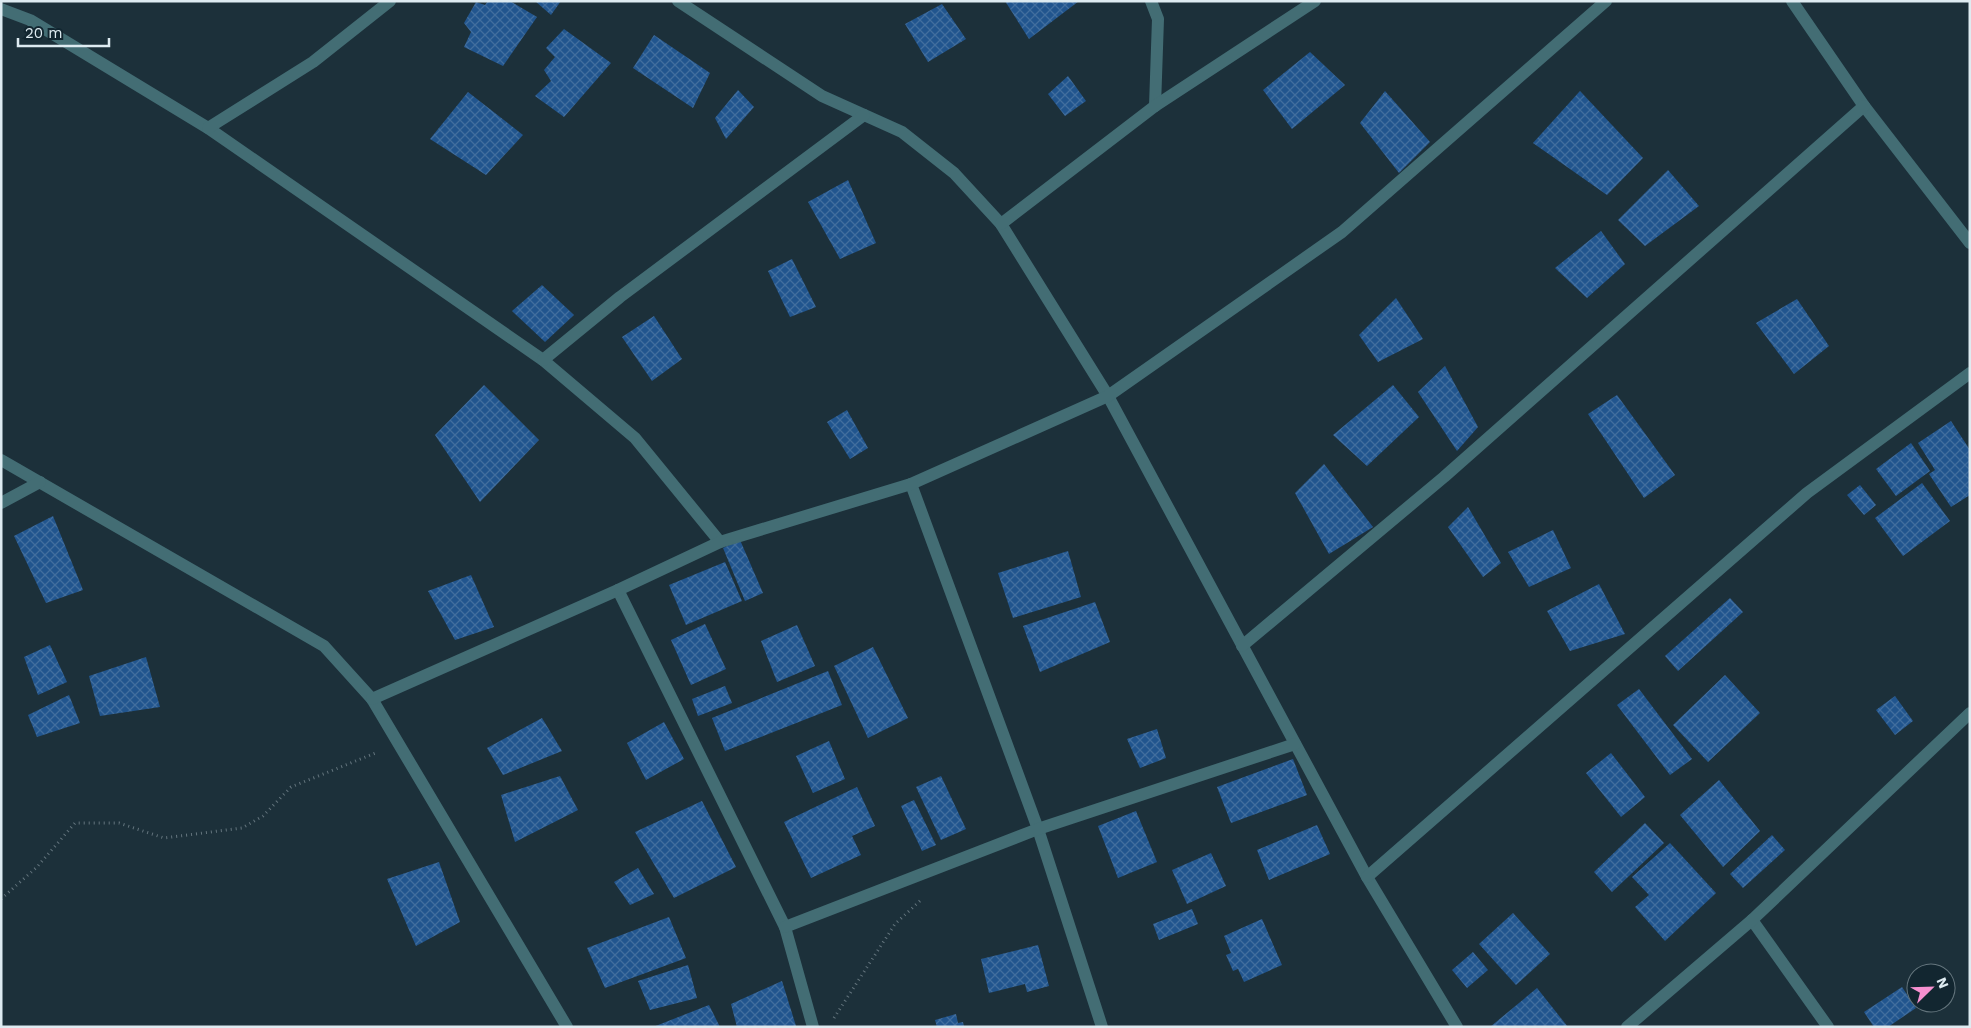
<svg xmlns="http://www.w3.org/2000/svg" width="1971" height="1028" font-family="'Work Sans',sans-serif">
	<defs>
		<pattern id="building-cross-hatch" width="8" height="8" patternUnits="userSpaceOnUse" patternTransform="scale(1.25)"><rect width="8" height="8" fill="#21558e"/><path d="M0 0l8 8M0 8l8-8" fill="none" stroke="#416e9e"/></pattern>
	</defs>
	<rect width="100%" height="100%" fill="#1c303a"/>
	<g fill="url(#building-cross-hatch)">
		<path d="M488,1H510L537,17L503,66L464,47L471,32L464,23L476,2L485,5Z"/>
		<path d="M535,1H561L551,15Z"/>
		<path d="M1005,1H1079L1029,39Z"/>
		<path d="M942,4L966,39L928,62L905,24Z"/>
		<path d="M564,29L611,63L564,117L535,96L551,81L544,70L555,57L546,48Z"/>
		<path d="M654,35L710,73L693,108L633,68Z"/>
		<path d="M1310,52L1345,85L1292,129L1263,90Z"/>
		<path d="M1068,76L1086,101L1065,116L1048,94Z"/>
		<path d="M738,90L754,107L726,139L715,118Z"/>
		<path d="M1385,91L1430,142L1399,173L1360,123Z"/>
		<path d="M1580,91L1643,158L1607,195L1533,143Z"/>
		<path d="M468,92L523,135L486,175L430,139Z"/>
		<path d="M1668,170L1699,206L1645,246L1618,220Z"/>
		<path d="M848,180L876,243L840,259L808,202Z"/>
		<path d="M1601,231L1625,264L1587,298L1555,268Z"/>
		<path d="M792,259L816,307L790,317L768,271Z"/>
		<path d="M542,285L574,315L545,342L512,311Z"/>
		<path d="M1396,298L1423,339L1378,362L1359,335Z"/>
		<path d="M1797,299L1829,346L1794,374L1756,323Z"/>
		<path d="M654,316L682,359L652,381L622,337Z"/>
		<path d="M1445,366L1478,427L1457,451L1418,392Z"/>
		<path d="M484,385L539,440L480,502L435,435Z"/>
		<path d="M1393,385L1419,417L1367,466L1333,435Z"/>
		<path d="M1617,395L1675,475L1644,498L1588,414Z"/>
		<path d="M847,410L868,448L850,459L827,422Z"/>
		<path d="M1951,421L1970,450V495L1951,507L1929,474L1935,470L1918,443Z"/>
		<path d="M1911,443L1930,471L1896,496L1876,469Z"/>
		<path d="M1324,464L1373,527L1329,554L1295,493Z"/>
		<path d="M1922,483L1950,521L1903,556L1875,518Z"/>
		<path d="M1860,485L1876,505L1864,515L1847,495Z"/>
		<path d="M1468,507L1501,563L1483,577L1448,527Z"/>
		<path d="M53,516L83,590L46,603L14,536Z"/>
		<path d="M1553,530L1571,568L1529,587L1508,552Z"/>
		<path d="M740,540L763,593L745,601L723,548Z"/>
		<path d="M1068,551L1081,597L1013,618L998,573Z"/>
		<path d="M725,562L742,601L686,625L669,585Z"/>
		<path d="M471,575L494,627L455,640L428,591Z"/>
		<path d="M1599,584L1625,634L1570,651L1547,611Z"/>
		<path d="M1730,598L1743,612L1678,671L1665,656Z"/>
		<path d="M1095,602L1110,642L1040,672L1023,626Z"/>
		<path d="M705,624L726,669L691,685L671,640Z"/>
		<path d="M797,625L815,666L777,682L761,641Z"/>
		<path d="M50,645L67,682L38,695L24,657Z"/>
		<path d="M873,647L908,718L868,738L834,666Z"/>
		<path d="M146,657L160,707L100,716L89,676Z"/>
		<path d="M828,671L842,705L725,751L712,718Z"/>
		<path d="M1725,675L1760,713L1708,762L1673,725Z"/>
		<path d="M725,686L732,703L698,716L692,699Z"/>
		<path d="M1639,689L1692,759L1670,775L1617,705Z"/>
		<path d="M69,695L80,723L37,737L28,715Z"/>
		<path d="M1895,696L1913,721L1895,735L1876,710Z"/>
		<path d="M542,718L562,751L503,775L487,748Z"/>
		<path d="M664,722L684,759L646,780L627,743Z"/>
		<path d="M1157,729L1166,758L1140,768L1127,739Z"/>
		<path d="M829,741L845,779L813,793L796,756Z"/>
		<path d="M1611,753L1645,797L1621,817L1586,773Z"/>
		<path d="M1293,759L1307,795L1231,823L1217,787Z"/>
		<path d="M560,776L578,810L515,842L501,795Z"/>
		<path d="M941,776L966,829L941,840L916,787Z"/>
		<path d="M1719,780L1760,831L1723,867L1680,815Z"/>
		<path d="M857,787L875,826L852,836L861,855L811,878L784,822Z"/>
		<path d="M914,800L936,845L922,851L901,806Z"/>
		<path d="M702,801L736,867L674,898L635,832Z"/>
		<path d="M1136,811L1157,862L1118,878L1098,826Z"/>
		<path d="M1645,823L1664,843L1612,892L1594,872Z"/>
		<path d="M1317,825L1330,854L1269,880L1257,850Z"/>
		<path d="M1772,835L1785,850L1743,888L1730,874Z"/>
		<path d="M1670,843L1716,893L1665,941L1635,907L1649,895L1632,877Z"/>
		<path d="M1211,853L1226,886L1187,904L1172,870Z"/>
		<path d="M439,862L460,922L416,946L387,879Z"/>
		<path d="M638,868L654,894L630,905L614,882Z"/>
		<path d="M1192,909L1198,924L1159,940L1153,924Z"/>
		<path d="M1513,913L1550,954L1516,985L1479,944Z"/>
		<path d="M669,917L686,958L605,988L587,948Z"/>
		<path d="M1262,919L1282,965L1244,982L1238,969L1233,971L1226,955L1231,953L1224,936Z"/>
		<path d="M1038,945L1049,986L1027,992L1025,984L989,993L981,959Z"/>
		<path d="M1473,952L1488,970L1467,988L1452,970Z"/>
		<path d="M688,965L697,998L650,1010L638,981Z"/>
		<path d="M782,981L796,1026L737,1027L731,1004Z"/>
		<path d="M1902,987L1916,1008L1888,1027H1874L1864,1012Z"/>
		<path d="M1537,988L1568,1027H1490Z"/>
		<path d="M709,1005L720,1027H653Z"/>
		<path d="M956,1014L958,1023L963,1022L964,1027H937L935,1020Z"/>
	</g>
	<g fill="none" stroke-linecap="round" stroke-linejoin="round">
		<g stroke="#64757e" stroke-width="3" stroke-dasharray="1 4" stroke-linecap="butt">
			<path d="M1,899L37,867L75,823H119L164,838L242,828L263,816L291,787L378,752"/>
			<path d="M834,1018L895,924L922,899"/>
		</g>
		<g stroke="#436d74" stroke-width="12">
			<path d="M678,1L822,96L902,132L954,173L1001,224L1108,396L1367,877L1457,1027"/>
			<path d="M1151,1L1158,19L1155,106"/>
			<path d="M1792,1L1864,106L1970,243"/>
			<path d="M1,9L30,20L208,128L543,360L635,438L720,542"/>
			<path d="M208,128L313,62L390,1"/>
			<path d="M1001,224L1155,106L1315,1"/>
			<path d="M543,360L620,297L864,115"/>
			<path d="M1,460L324,646L372,699L567,1027"/>
			<path d="M911,484L1038,829L1102,1027"/>
			<path d="M1,503L40,482"/>
			<path d="M618,590L785,927L813,1027"/>
			<path d="M1242,646L1444,477L1864,106"/>
			<path d="M372,699L618,590L720,542L911,484L1108,396L1342,232L1606,1"/>
			<path d="M1367,877L1807,493L1970,373"/>
			<path d="M1752,920L1828,1027"/>
			<path d="M785,927L1038,829L1295,744"/>
			<path d="M1627,1027L1752,920L1970,713"/>
		</g>
	</g>
	<rect width="1971" height="1028" fill="none" stroke="#deebf1" stroke-width="5"/>
	<g transform="translate(1931 988) rotate(67)"><circle r="24" fill="#122630" stroke="#64757d"/>
	<path d="M0-4L9 19L0 12L-9 19Z" fill="#f690d0"/>
	<text y="-8" font-size="14" font-weight="bold" text-anchor="middle" fill="#deebf1">N</text>
	</g>
	<path d="M18 38v8h91v-8" fill="none" stroke="#deebf1" stroke-width="2.5"/>
	<text x="25" y="38" font-size="15" fill="#deebf1" stroke="#122630" stroke-width="4" paint-order="stroke">20 m</text>
</svg>
